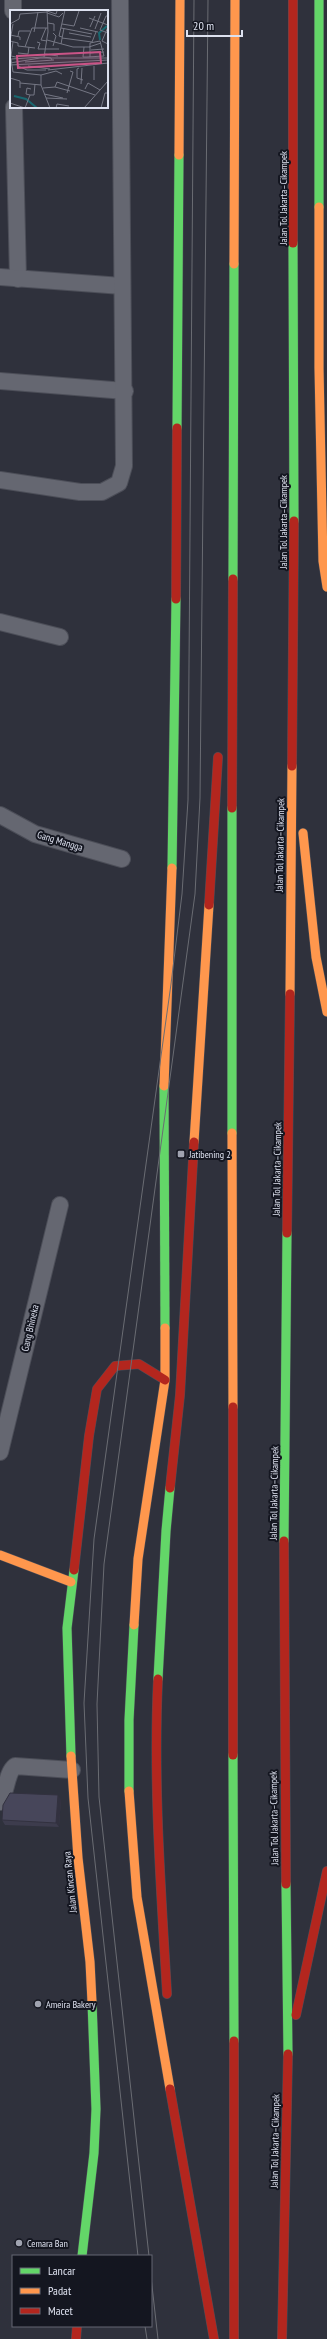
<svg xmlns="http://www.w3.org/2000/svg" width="327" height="2339" font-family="'PT Sans Narrow',sans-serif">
	<rect width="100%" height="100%" fill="#2f313c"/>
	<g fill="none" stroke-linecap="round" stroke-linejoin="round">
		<g stroke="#4c4e58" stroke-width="18">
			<g id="street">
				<path d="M13,0V11"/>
				<path d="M14,107L18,279"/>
				<path d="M0,277L122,286"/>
				<path d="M0,381L125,391"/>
				<path d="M0,480L80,492H102L119,483L124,466L120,0"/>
				<path d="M0,622L60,637"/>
				<path d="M0,815L35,834L122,859"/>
				<path d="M0,1452L60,1205"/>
				<path d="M0,1802C7,1792 6,1773 15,1766L72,1770"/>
			</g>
		</g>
		<g stroke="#4c4e58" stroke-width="10">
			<g id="fast">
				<path d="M319,0V207"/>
				<path d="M293,243L294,521"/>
				<path d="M177,428L179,155"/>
				<path d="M233,579L234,264"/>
				<path d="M232,808V1133"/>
				<path d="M172,868L176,599"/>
				<path d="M164,1086L165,1328"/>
				<path d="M284,1541L287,1233"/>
				<path d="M158,1679L166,1531L170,1488"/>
				<path d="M233,1755L234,2041"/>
				<path d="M71,1756L67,1628L74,1570"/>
				<path d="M129,1791V1720L134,1625"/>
				<path d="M286,1884L288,2054"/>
				<path d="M82,2256L94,2153L96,2109L92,2002"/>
			</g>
		</g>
		<g stroke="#4c4e58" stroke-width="10">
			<g id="slow">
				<path d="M179,155L180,0"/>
				<path d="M319,207V368L323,561L327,587"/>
				<path d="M234,264L235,0"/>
				<path d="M303,833L316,957L327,1012"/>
				<path d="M290,994L292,766"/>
				<path d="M164,1086L172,868"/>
				<path d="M232,1133L233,1407"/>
				<path d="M194,1142L209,905"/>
				<path d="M0,1555L71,1582"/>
				<path d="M134,1625L138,1559L165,1380V1328"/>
				<path d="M71,1756L78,1858L90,1962L92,2002"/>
				<path d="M129,1791L137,1897L170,2089"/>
			</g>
		</g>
		<g stroke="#4c4e58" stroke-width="10">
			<g id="jam">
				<path d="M293,0V243"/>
				<path d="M176,599L177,428"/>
				<path d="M292,766L294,521"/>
				<path d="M232,808L233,579"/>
				<path d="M209,905L218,757"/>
				<path d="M287,1233L290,994"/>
				<path d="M233,1407V1755"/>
				<path d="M170,1488L180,1395L194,1142"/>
				<path d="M284,1541L286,1884"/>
				<path d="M74,1570L89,1436L97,1389L115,1366L139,1364L165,1380"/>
				<path d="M158,1679C153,1784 161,1889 167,1994"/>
				<path d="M296,2015L327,1871"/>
				<path d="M234,2041V2339"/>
				<path d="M170,2089L214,2339"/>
				<path d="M76,2339L77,2326"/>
				<path d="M282,2339L288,2054"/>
			</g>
		</g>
		<use href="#street" stroke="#656771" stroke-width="16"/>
		<use href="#fast" stroke="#63d668" stroke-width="9"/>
		<use href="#slow" stroke="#ff974d" stroke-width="9"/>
		<use href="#jam" stroke="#b3261e" stroke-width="9"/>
		<g stroke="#6a6c73" stroke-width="1">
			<path d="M138,2256L88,1798L84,1703L94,1539L171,984L182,894L188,800L194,0"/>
			<path d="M149,2256L99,1797L97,1704L104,1564L195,894L200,798L208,0"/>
			<path d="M151,2277L158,2339"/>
			<path d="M145,2326L147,2339"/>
		</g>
	</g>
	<path fill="#3d3c4d" d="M61,1799L59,1827L5,1825L2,1820Z"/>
	<path fill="#32313f" d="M58,1795L61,1799L59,1827L56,1823Z"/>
	<path fill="#47465a" stroke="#32313f" d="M10,1793L58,1795L56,1823L2,1820L3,1805Z"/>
	<g fill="#a0a3b0" stroke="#141620" stroke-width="1.5">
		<rect x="177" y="1150" width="8" height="8" rx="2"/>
		<circle cx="38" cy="2004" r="4"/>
		<circle cx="19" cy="2243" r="4"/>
	</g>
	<g text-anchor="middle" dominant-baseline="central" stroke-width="4" stroke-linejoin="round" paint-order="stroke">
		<g font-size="10" fill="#dde1ef" stroke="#141620">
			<text transform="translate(283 198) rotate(-90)">Jalan Tol Jakarta–Cikampek</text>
			<text transform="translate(283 522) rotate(-90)">Jalan Tol Jakarta–Cikampek</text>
			<text transform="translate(60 841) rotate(17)">Gang Mangga</text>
			<text transform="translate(280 845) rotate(-89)">Jalan Tol Jakarta–Cikampek</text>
			<text transform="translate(277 1169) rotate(-89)">Jalan Tol Jakarta–Cikampek</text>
			<text transform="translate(30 1328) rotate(-77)">Gang Bhineka</text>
			<text transform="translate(274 1493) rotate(-89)">Jalan Tol Jakarta–Cikampek</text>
			<text transform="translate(274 1818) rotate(-91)">Jalan Tol Jakarta–Cikampek</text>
			<text transform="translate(70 1882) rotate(-96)">Jalan Kincan Raya</text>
			<text transform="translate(275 2141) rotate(-89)">Jalan Tol Jakarta–Cikampek</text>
		</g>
		<g font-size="10" fill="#dde1ef" stroke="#141620" text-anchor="start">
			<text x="189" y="1154">Jatibening 2</text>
			<text x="46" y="2004">Ameira Bakery</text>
			<text x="27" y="2243">Cemara Ban</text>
		</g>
	</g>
	<g transform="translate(10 10)">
		<rect width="98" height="98" fill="#2f313c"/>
		<path fill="none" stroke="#196870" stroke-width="2" d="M90,30L89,23L97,16M4,86L16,89L27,98"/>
		<path fill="none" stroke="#757784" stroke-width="1" d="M76,0H90M37,1L46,4L47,1M37,3L49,7L53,3M98,6H96L90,20L98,23M79,8L98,15M38,13L44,14V21M0,14L9,9L10,4L37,2M3,14L0,31L8,33V36M52,14L64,16L69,1M80,17L85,6M98,17L92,31L98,34M36,18L31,30L37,31M51,18L82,24M70,18L88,22M85,19L91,3M24,22L28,2M43,23L46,26L43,36M59,23L81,27M0,25L10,27V30M8,26L9,21H20M52,27L49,26L55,0M52,28L82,32L86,22M37,30L63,37H80M3,32L1,46L6,47M27,32L30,33L28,39H49M51,34L54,18M8,36L25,38M15,37L22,18H38M74,37L73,47H77L94,46L90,31L80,33V47M79,37L91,33M81,40L94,39M8,43L18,44L19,37M80,43L94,42M35,44L48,46M34,47L38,22L37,0M15,52L44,50M0,53L30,48H98M0,55L98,50M8,56L17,60H36M18,56L40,59M69,58L67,59V68L73,70M38,60L98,53M31,65L46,61L52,64M0,68L10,71V78M84,70V56M47,72L85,85M47,72L45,77L60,81M10,73L31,75M71,74L72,58M33,78L45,77M75,79L78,73L90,80M57,83L63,62L60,61M34,84L53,88M20,85L16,84L17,78L21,79M36,88L57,89M0,93L15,98M15,98L20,85H24L25,74M40,98L31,75V65L3,62L1,49L33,47L41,48L42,50M46,98L47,94L59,96M74,98L98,71M91,98L95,83H98"/>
		<path fill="#ca5487" fill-opacity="0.15" stroke="#ca5487" stroke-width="2" d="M90,42L91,53L8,58L7,46Z"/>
		<rect width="98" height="98" fill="none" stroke="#dde1ef" stroke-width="2"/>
	</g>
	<rect x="12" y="2255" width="140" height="72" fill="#141620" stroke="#646773"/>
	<rect x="20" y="2268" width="20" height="6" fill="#63d668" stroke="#646773"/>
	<text x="48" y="2275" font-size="12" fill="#dde1ef">Lancar</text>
	<rect x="20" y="2288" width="20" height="6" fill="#ff974d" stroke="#646773"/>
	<text x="48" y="2295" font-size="12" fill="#dde1ef">Padat</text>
	<rect x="20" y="2308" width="20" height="6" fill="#b3261e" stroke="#646773"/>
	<text x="48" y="2315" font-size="12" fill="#dde1ef">Macet</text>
	<path d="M187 30v6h55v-6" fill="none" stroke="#dde1ef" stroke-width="2"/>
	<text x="193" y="30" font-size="12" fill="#dde1ef" stroke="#141620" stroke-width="3" paint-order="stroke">20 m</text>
</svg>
